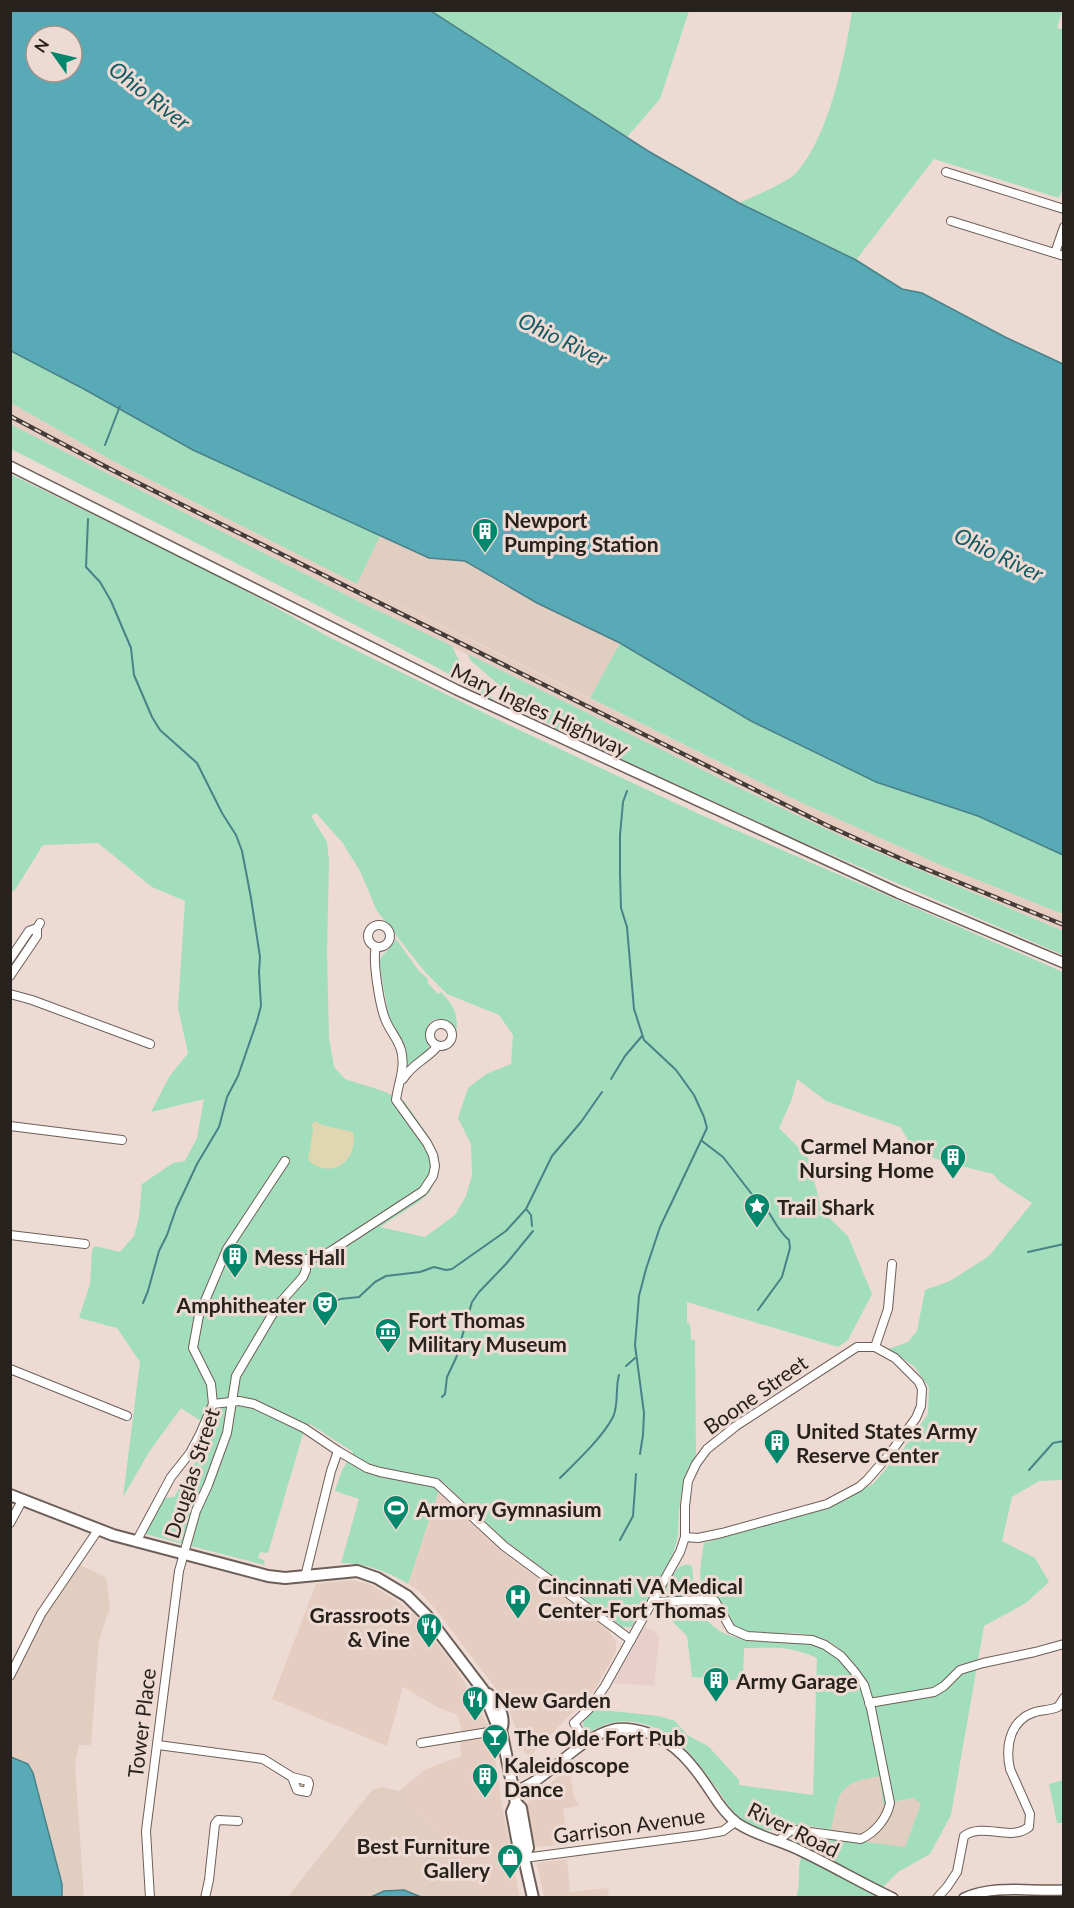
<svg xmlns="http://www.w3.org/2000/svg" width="1074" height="1908" font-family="Lato,sans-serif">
	<rect width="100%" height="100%" fill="#eddbd3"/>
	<g fill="#e6cdc2">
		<path d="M11,403L113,461L393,602L800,802L943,866L1063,914V931L849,840L727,782L360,602L29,435L11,424Z"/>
		<path d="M438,1493L506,1555L608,1630L616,1642V1652L594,1691L530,1756L524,1752L507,1703L435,1609L420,1592L408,1584Z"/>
		<path d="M349,1580L367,1583L388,1595L416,1616L457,1670L490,1729L462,1734L458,1715L439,1708L403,1687L387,1746L272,1699L316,1584Z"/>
		<path d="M492,1734L501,1800L520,1897H481L450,1852L399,1791L426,1769L461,1756L460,1739Z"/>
		<path d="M569,1768L574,1796L579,1806L563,1809L568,1844L535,1847L527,1803Z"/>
		<path d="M567,1859L570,1892L608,1888L609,1897H544L537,1863Z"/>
	</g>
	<g fill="#e2cec1">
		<path d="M477,526L514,588L537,603L620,643L590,698L357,584L380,536L429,558Z"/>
		<path d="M78,1564L106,1577L110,1608L99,1640L91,1745H79L75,1764L84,1897L11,1898V1686L43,1616Z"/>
		<path d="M880,1775L884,1804L914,1798L921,1804L905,1848L829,1837L838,1795L847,1785L863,1778Z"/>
		<path d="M382,1787L399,1791L450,1852L481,1897L287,1898L372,1790Z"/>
	</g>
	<path fill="#e9cfcb" d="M645,1626L656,1632L659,1637L654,1686L613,1683Z"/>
	<g fill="#a2debc" fill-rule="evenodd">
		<path d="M431,11H689L660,99L627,137Z"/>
		<path d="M852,11H1062L1057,28L1064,30V184L1059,198L934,159L856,260L739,203C752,197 789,182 797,172C829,135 845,58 852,11Z"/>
		<path d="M10,351L82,388L193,450L380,536L357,584L113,461L11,403Z"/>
		<path d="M10,424L360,602L452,646L463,669L482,687L496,703L440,669L224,557L11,449Z"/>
		<path d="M10,474L213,573L329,637L513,727L699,814L1063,972V1480L1039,1481L1012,1497L1002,1541L1035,1558L1049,1582L1026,1603L984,1626L951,1815L930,1854L898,1872L882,1888L791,1840V1834L798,1833L905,1847L921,1804L913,1798L883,1804L880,1776C838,1783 839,1791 831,1830C822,1828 813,1826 804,1826C782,1825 772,1836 751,1825C736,1818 729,1807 720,1793C699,1764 680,1734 644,1724C623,1718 606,1722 588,1733L584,1731L583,1723L593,1709L659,1716L675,1721L687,1735L708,1746L739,1780V1785L813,1795L817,1658C789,1645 775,1648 744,1648L743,1681L692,1677L687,1636L671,1620L654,1610C660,1598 675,1556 692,1566C693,1580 695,1594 700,1607C718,1653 773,1635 810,1644C829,1648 842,1661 854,1676L860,1674C852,1658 833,1640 815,1636C795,1631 775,1634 755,1633C727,1631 706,1613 701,1584C699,1571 702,1555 704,1543L837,1504L873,1484L904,1448L928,1414L929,1387L914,1366L888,1349L908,1342L917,1331L925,1290L950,1281L989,1256L1032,1203L1000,1182L993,1174L945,1162L915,1151L900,1127L826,1101L797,1079L792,1099L779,1128L808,1157L822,1211L848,1236L872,1294L848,1340L838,1347L687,1302V1323L690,1324L691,1340H695L696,1455C684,1472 681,1492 679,1512C678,1521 679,1531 677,1540C671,1569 647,1602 632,1627H622L503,1539L444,1483L438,1493L408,1584C387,1571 366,1563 341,1563L359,1499L335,1491L342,1470L353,1452L310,1424L302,1437L268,1553L260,1552L258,1558L264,1560L265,1565L145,1534L163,1498L174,1497L214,1432L210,1427L181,1408L149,1452L123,1497L140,1362L117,1328L79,1318L90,1284L92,1250L95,1246L120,1252L134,1236L139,1217L142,1184L173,1163L185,1161L197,1138L204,1099L151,1112L169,1077L188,1053L178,1008L185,901L152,887L98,843L43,845L15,890L11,892ZM316,813L342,842L360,871L377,911L425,972L447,994L499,1015L513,1035L511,1064L486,1074L468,1088L458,1118L471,1144L472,1175L466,1196L455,1215L425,1237L380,1227L420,1201L430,1192L439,1171V1157L428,1135L404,1101L383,1091L345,1079L334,1067L329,1037L327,953L329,861L327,842L311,816Z"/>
		<path d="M620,643L751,721L978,816L1063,855V914L943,866L800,802L590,698Z"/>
		<path d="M468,654L727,782L849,840L1063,931V955L800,841L555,729L512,696L470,660Z"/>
		<path d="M396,939L419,971L428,979L427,982L438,994L441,992C454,1005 459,1016 456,1034C449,1014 427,1013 425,1036L429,1046L428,1051L406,1066L403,1045L389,1018L379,962C381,953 392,949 396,939Z"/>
		<path d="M1063,1780V1823H1057L1049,1784Z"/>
		<path d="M802,1856L881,1897L796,1898C802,1881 796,1870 802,1856Z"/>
	</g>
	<path fill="#e0d6b1" d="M315,1121L322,1125L353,1132C359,1161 331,1181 308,1160L313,1130L312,1125Z"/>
	<g fill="#58aab7" stroke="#4a8189" stroke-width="1.5" fill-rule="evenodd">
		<path d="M10,11H431L648,151L739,203L856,260L902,289L922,293L1005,337L1063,364V855L978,816L876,782L751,721L620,643L537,603L465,561L429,558L193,450L82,388L11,351ZM36,36H72V72H36Z"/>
		<path d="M11,1757L28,1764L33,1773L62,1884V1897H11Z"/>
		<path d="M404,1890L421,1897H371L384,1891Z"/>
	</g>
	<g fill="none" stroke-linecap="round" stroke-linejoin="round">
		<g stroke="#4a8189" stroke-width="2">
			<path d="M105,445L120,406"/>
			<path d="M88,519L86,567L100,582L111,601L131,648L134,675L152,717L160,730L197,763L222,813L236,835L242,851L251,898L260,957L259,972L261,1006L257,1021L238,1076L227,1097L219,1127L197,1164L176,1209L167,1235L159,1251L148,1291L143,1303"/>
			<path d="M627,791L623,802L620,835V873L621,908L627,927L634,1009L644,1040L676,1070L694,1095L704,1117L707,1128L660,1227L646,1269L639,1296L635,1345L644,1413L643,1435L640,1454"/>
			<path d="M611,1079L625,1056L642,1036"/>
			<path d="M702,1141L723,1157L754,1197C770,1207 775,1229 789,1240L790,1248L782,1277L758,1310"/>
			<path d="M527,1210L531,1215L532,1226"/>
			<path d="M1028,1252L1064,1244"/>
			<path d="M330,1305L340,1299L359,1297L375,1282L386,1276L420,1272L434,1267L446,1270L452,1269L506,1231L526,1209L552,1156L581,1122L602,1092"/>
			<path d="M626,1366L635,1358"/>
			<path d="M442,1397L445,1394L447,1377L456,1358L472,1302L479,1292L506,1264L533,1231"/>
			<path d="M1029,1470L1053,1443L1064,1441"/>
			<path d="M560,1478C577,1461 602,1438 613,1417C619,1404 615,1389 619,1375"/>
			<path d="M620,1540L633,1516L636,1474"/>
		</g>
		<g stroke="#6d5f57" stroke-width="10">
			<g id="minor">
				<path d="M946,172L1064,209"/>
				<path d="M951,221L1064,256"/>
				<path d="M1055,253L1064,227"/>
				<circle cx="379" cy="936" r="11"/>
				<path d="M10,959L29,931L37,928L40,923"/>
				<path d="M10,976L37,936V928"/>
				<path d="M10,994L32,1000L150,1044"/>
				<circle cx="441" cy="1035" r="11"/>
				<path d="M403,1079C413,1063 424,1061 436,1048L435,1045"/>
				<path d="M10,1126L122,1140"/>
				<path d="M10,1235L85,1244"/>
				<path d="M875,1347L888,1309L892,1264"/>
				<path d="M10,1369L127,1416"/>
				<path d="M213,1404L211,1384L193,1348L199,1315L227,1249L285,1161"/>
				<path d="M10,1523L23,1499"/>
				<path d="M136,1542L171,1477L190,1453L200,1434L213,1404L239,1401L254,1404L304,1428L338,1451L367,1468L380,1472L436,1483L504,1546L631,1640"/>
				<path d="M305,1577L331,1471L338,1451"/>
				<path d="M652,1602L701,1600L715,1601L731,1629L740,1633L747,1636L812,1640L825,1645L841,1656L854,1671L864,1685L871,1708L890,1803C887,1818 876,1832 861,1839L795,1830L790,1831L778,1841"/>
				<path d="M10,1676L41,1614L98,1530"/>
				<path d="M869,1703L934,1692L944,1686L960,1670L983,1663L1035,1652L1064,1644"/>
				<path d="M586,1742L574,1723L589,1709L605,1686L680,1552L685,1537V1506L688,1481L696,1464L707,1449L736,1426L857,1347H875L895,1358L919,1382L922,1389L921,1406L916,1418L888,1456L867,1480L859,1487L827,1504L722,1533L698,1538L685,1537"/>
				<path d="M421,1743L501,1730"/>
				<path d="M158,1745L263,1759L292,1777L297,1790L307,1792L309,1784L308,1781L292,1777"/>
				<path d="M524,1858L700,1835L723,1831L735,1822"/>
				<path d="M150,1898L146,1831L179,1571L196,1511L208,1485L227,1433L236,1376L278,1305L303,1277L306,1270V1259L322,1256L331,1251L423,1191L433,1176L435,1166L433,1155L427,1143L396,1100C398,1083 406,1068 401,1050C398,1039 390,1031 386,1021C380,1008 372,960 376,947"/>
				<path d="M205,1898L209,1880L215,1824L218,1820L238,1821"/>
				<path d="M937,1898L947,1887L957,1872L964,1836C984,1822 1010,1842 1029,1827L1030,1814L1010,1769C1005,1746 1010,1720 1035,1712C1043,1710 1051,1710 1058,1707L1064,1698"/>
			</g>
		</g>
		<g stroke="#6d5f57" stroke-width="12">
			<g id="tertiary">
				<path d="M10,466L457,690L898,893L1064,963"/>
				<path d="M515,1791C552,1778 575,1739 614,1729C625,1727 635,1729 645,1732C676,1742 694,1766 711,1792C718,1803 726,1815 737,1823C756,1836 779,1840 799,1850C831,1865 861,1883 893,1898"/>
				<path d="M964,1898C996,1884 1030,1892 1064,1890"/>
			</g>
		</g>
		<g stroke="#6d5f57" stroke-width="14">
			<g id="secondary">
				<path d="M10,1495L113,1535L268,1576L285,1578L357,1571L377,1578L407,1596L426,1615L483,1690L497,1725L501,1730L516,1803L521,1808L528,1848L524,1858"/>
				<path d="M488,1694C497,1701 505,1716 502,1727"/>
				<path d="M516,1803L512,1812L519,1850L524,1858L533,1898"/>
			</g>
		</g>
		<use href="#minor" stroke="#fff" stroke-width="8"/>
		<use href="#tertiary" stroke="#fff" stroke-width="9"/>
		<use href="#secondary" stroke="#fff" stroke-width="10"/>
		<g stroke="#443c38" stroke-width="4.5">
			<path id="rail" d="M10,416L112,470L826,825L906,861L1064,925"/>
		</g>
		<use href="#rail" stroke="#eddbd3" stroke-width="2" stroke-dasharray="7" stroke-linecap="butt"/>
	</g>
	<defs>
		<g id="building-pin" transform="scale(1.35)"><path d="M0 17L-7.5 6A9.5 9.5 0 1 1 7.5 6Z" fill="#00876c" stroke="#eddbd3"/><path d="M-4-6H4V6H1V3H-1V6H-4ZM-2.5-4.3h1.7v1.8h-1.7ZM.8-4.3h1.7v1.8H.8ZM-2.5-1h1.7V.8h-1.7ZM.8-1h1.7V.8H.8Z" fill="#fff"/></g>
		<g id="sight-pin" transform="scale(1.35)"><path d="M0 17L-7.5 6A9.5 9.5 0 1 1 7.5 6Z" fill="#00876c" stroke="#eddbd3"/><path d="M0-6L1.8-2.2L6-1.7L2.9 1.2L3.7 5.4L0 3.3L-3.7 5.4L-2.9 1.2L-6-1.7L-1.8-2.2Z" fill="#fff"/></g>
		<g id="theatre-pin" transform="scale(1.35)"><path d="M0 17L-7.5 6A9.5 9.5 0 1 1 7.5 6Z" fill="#00876c" stroke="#eddbd3"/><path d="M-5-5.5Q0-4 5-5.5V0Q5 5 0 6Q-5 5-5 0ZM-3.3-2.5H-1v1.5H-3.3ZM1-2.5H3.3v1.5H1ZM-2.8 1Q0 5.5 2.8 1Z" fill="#fff"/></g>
		<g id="museum-pin" transform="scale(1.35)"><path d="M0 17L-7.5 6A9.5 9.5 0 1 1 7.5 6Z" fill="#00876c" stroke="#eddbd3"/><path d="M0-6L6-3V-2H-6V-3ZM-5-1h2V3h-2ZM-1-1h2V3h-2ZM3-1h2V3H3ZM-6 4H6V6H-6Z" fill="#fff"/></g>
		<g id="stadium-pin" transform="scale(1.35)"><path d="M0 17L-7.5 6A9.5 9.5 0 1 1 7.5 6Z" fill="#00876c" stroke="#eddbd3"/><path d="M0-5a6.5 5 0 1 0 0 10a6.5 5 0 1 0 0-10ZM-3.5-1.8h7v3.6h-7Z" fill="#fff"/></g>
		<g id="hospital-pin" transform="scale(1.35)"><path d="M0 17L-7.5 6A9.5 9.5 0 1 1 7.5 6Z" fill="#00876c" stroke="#eddbd3"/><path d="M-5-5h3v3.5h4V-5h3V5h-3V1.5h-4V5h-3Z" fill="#fff"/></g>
		<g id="restaurant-pin" transform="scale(1.35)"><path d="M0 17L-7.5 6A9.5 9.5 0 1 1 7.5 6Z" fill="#00876c" stroke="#eddbd3"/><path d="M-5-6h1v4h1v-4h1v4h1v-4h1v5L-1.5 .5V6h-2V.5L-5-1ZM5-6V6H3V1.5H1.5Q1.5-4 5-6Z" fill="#fff"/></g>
		<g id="bar-pin" transform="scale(1.35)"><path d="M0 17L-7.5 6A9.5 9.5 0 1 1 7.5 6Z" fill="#00876c" stroke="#eddbd3"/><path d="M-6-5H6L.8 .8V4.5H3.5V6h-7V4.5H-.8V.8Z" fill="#fff"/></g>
		<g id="shop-pin" transform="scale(1.35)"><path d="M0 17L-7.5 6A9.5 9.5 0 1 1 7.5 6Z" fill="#00876c" stroke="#eddbd3"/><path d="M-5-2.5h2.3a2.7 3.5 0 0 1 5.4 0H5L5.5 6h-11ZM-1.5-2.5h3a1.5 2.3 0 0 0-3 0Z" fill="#fff"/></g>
	</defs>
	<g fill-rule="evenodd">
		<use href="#building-pin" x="485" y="531"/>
		<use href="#building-pin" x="953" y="1157"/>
		<use href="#sight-pin" x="757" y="1206"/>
		<use href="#building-pin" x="235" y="1256"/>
		<use href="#theatre-pin" x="325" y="1304"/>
		<use href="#museum-pin" x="388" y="1331"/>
		<use href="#building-pin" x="777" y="1442"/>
		<use href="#stadium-pin" x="396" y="1508"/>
		<use href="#hospital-pin" x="518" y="1597"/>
		<use href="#restaurant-pin" x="429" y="1626"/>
		<use href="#building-pin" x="716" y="1680"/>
		<use href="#restaurant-pin" x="475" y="1699"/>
		<use href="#bar-pin" x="495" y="1737"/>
		<use href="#building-pin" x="485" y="1776"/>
		<use href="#shop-pin" x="510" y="1857"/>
	</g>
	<g text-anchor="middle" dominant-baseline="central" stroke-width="6" stroke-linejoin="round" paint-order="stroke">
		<g font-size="21" font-weight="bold" fill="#28221f" stroke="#eddbd3" text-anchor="start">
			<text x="504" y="519">Newport<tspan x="504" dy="24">Pumping Station</tspan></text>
			<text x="934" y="1145" text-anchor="end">Carmel Manor<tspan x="934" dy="24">Nursing Home</tspan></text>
			<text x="777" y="1206">Trail Shark</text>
			<text x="254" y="1256">Mess Hall</text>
			<text x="306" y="1304" text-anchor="end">Amphitheater</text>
			<text x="408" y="1319">Fort Thomas<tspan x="408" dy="24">Military Museum</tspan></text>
			<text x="796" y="1430">United States Army<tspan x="796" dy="24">Reserve Center</tspan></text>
			<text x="416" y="1508">Armory Gymnasium</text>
			<text x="538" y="1585">Cincinnati VA Medical<tspan x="538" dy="24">Center-Fort Thomas</tspan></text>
			<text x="410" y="1614" text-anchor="end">Grassroots<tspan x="410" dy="24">&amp; Vine</tspan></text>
			<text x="736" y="1680">Army Garage</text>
			<text x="494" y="1699">New Garden</text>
			<text x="514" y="1737">The Olde Fort Pub</text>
			<text x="504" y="1764">Kaleidoscope<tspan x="504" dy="24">Dance</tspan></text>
			<text x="490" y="1845" text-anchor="end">Best Furniture<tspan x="490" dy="24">Gallery</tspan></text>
		</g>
		<g font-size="21" fill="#28221f" stroke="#eddbd3">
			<text transform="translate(540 709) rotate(25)">Mary Ingles Highway</text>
			<text transform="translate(755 1394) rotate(-35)">Boone Street</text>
			<text transform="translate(191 1473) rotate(-72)">Douglas Street</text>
			<text transform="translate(141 1723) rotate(-83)">Tower Place</text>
			<text transform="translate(629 1825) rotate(-8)">Garrison Avenue</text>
			<text transform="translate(794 1829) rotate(26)">River Road</text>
		</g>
		<g font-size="22" font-style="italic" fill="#145a64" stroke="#eddbd3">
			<text transform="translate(150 95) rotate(38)">Ohio River</text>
			<text transform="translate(563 339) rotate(26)">Ohio River</text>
			<text transform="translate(999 554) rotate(26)">Ohio River</text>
		</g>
	</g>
	<rect width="1074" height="1908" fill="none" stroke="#28221f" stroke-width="24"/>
	<g transform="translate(54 54) rotate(304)"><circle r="28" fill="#eddbd3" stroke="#9e918b" stroke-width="1.5"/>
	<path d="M0-4.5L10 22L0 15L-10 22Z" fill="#00876c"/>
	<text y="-9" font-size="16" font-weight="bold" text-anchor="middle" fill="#28221f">N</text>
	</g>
</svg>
